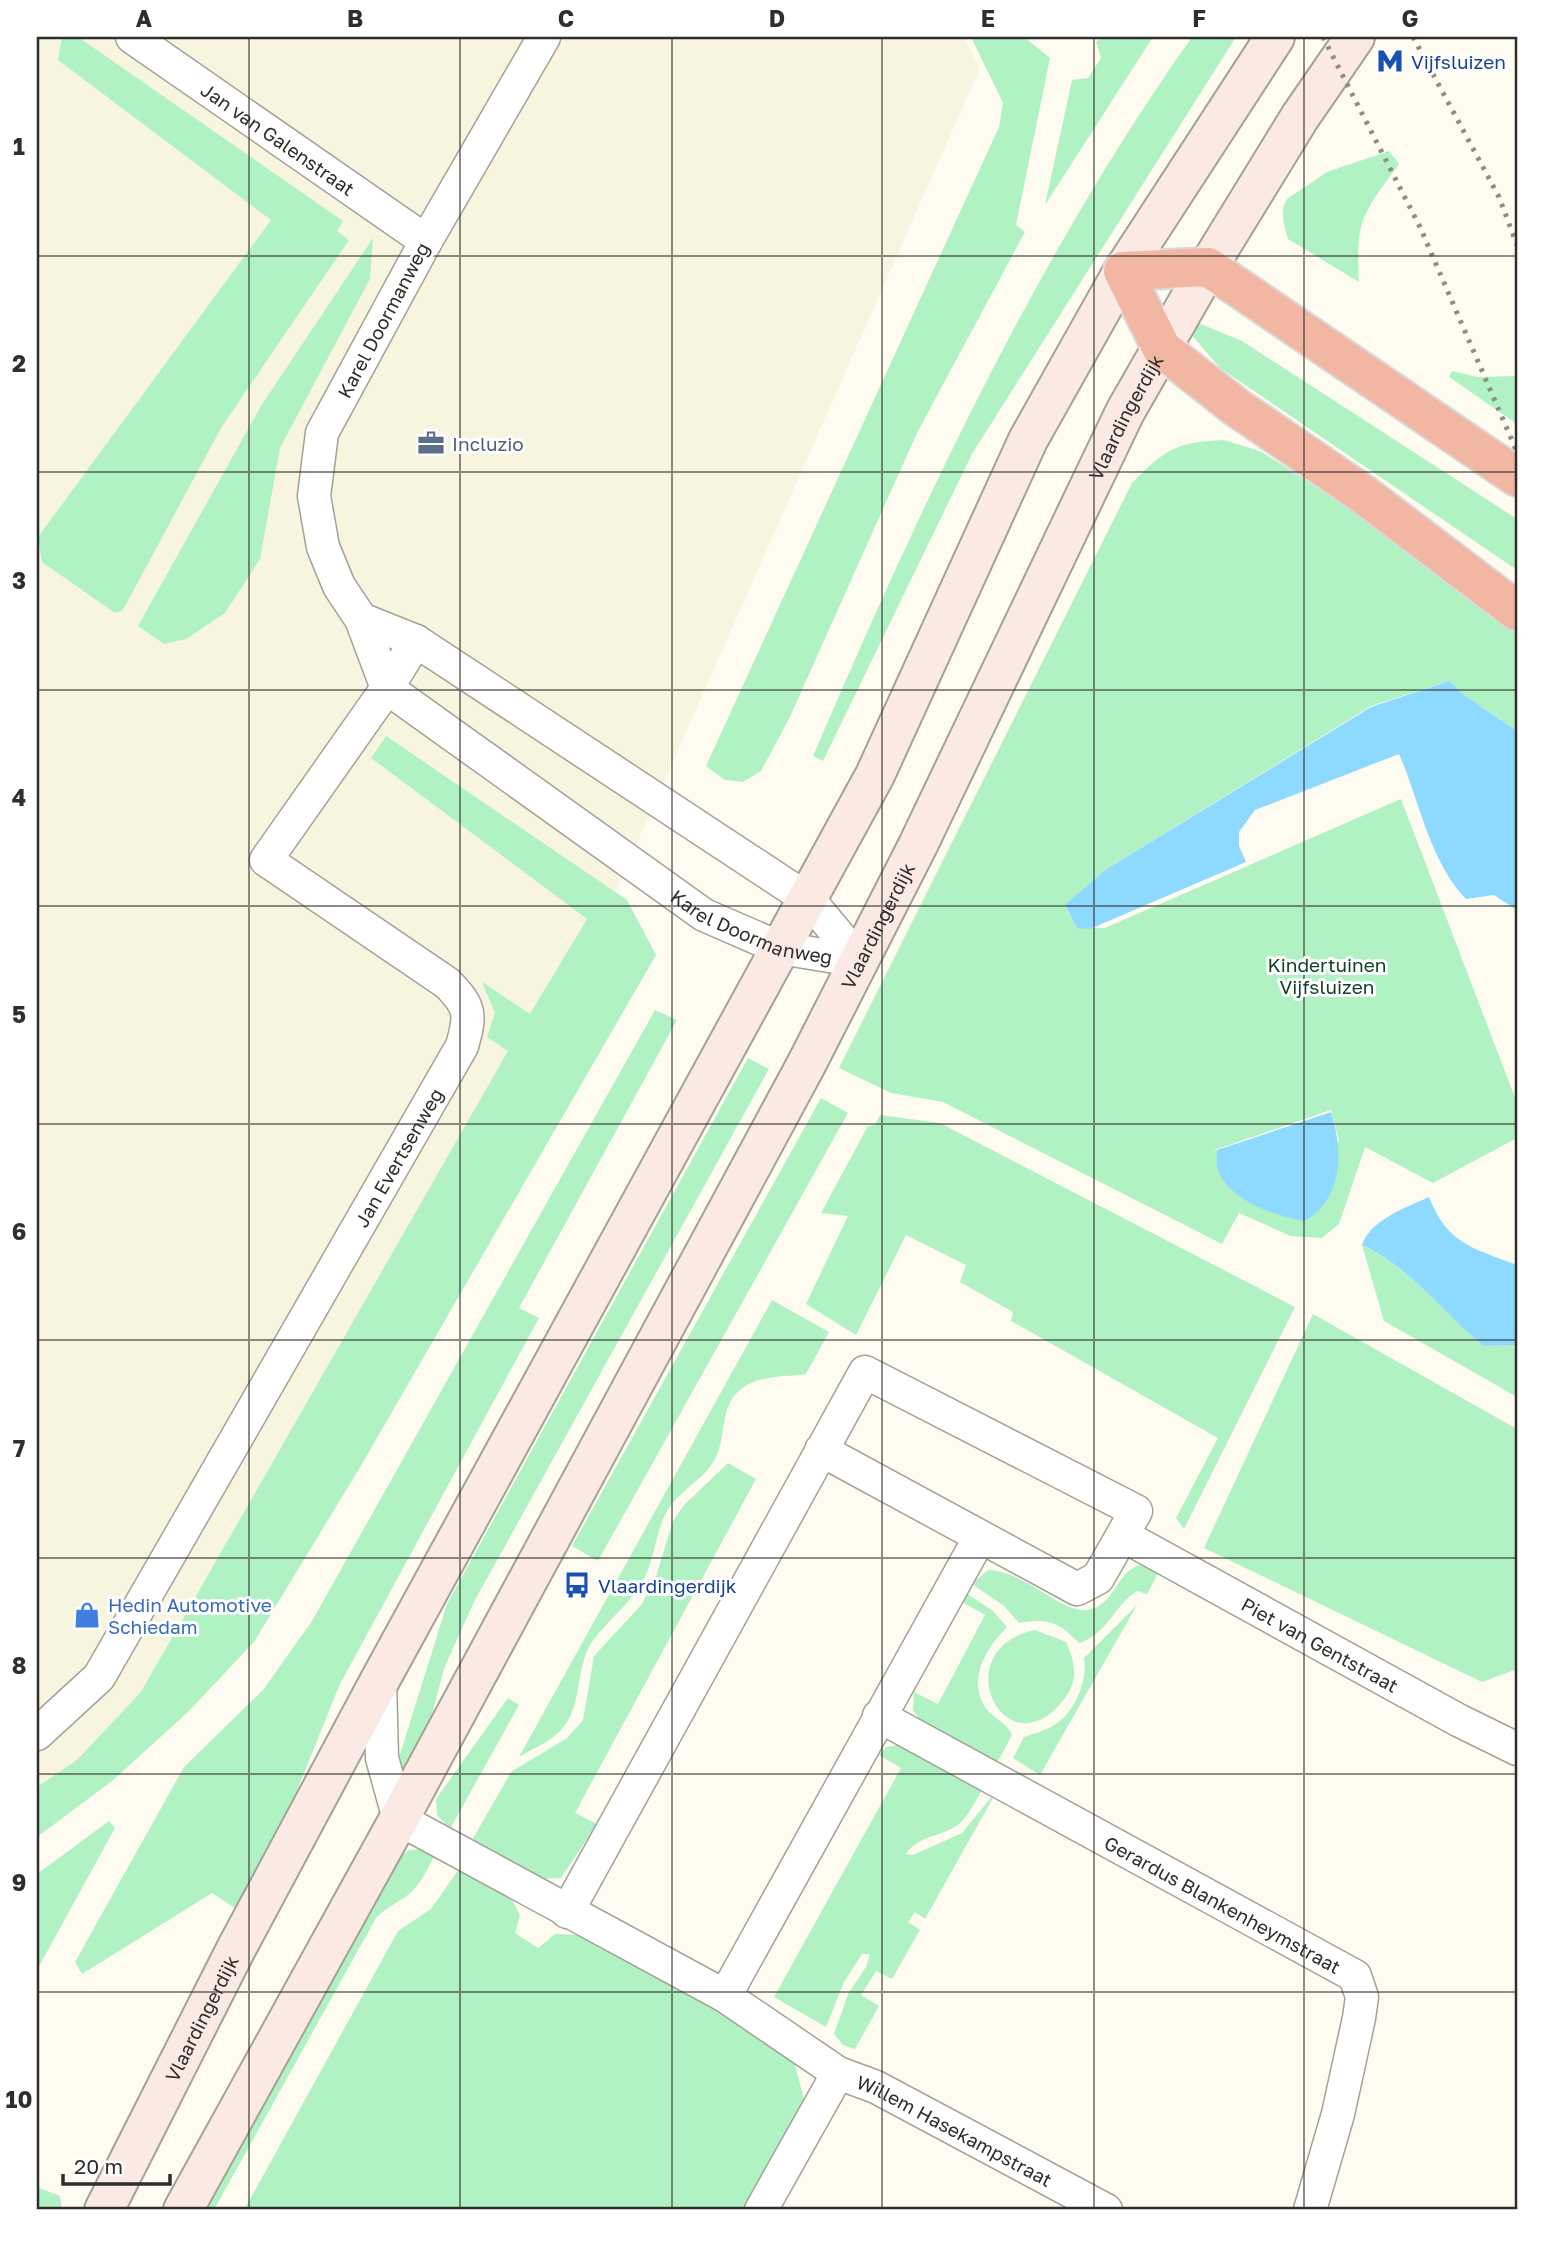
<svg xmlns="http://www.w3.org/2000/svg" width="1554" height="2247" font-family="'Golos Text',sans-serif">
	<rect width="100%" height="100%" fill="#fefcf0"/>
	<path fill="#f7f4e0" d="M37,37H963L980,68L589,951L118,1736L37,1793Z"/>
	<g fill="#b1f2c5" fill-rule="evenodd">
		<path d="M62,37H78L343,221L337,231L349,240L221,428L123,610L115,613L42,562L38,537L271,220L58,60Z"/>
		<path d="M971,37H1024L1050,58L1016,225L1025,232L917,433L789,719L761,771L743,782L725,780L706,766L999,127L1003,103Z"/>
		<path d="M1102,37H1153L1045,205L1072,80L1088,78L1101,58L1096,42Z"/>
		<path d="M1192,37H1236L972,454L823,761L813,756C920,507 1035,259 1192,37Z"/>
		<path d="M1389,151L1399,164C1363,213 1355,220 1359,282L1288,239C1284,225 1279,212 1287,199L1327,172Z"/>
		<path d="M373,238L370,279L280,448L260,559L225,613L186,639L164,644L138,626L261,406Z"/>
		<path d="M1196,322L1242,341L1517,519V570L1220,368L1190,333Z"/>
		<path d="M1452,371L1478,377L1517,376V424L1449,377Z"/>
		<path d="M1224,440L1262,452L1396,539L1517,624V731L1464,695L1449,681L1371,706L1105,870L1065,906L1077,928H1105L1401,799L1517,1103V1138L1433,1183L1365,1147L1339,1224L1322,1238L1291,1236L1239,1213L1222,1244L943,1102L891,1093L839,1068L1132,483C1165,449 1177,442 1224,440ZM1331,1110L1339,1141L1216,1162L1217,1150L1209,1152Z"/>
		<path d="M386,736L627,900L656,955L362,1464L254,1642L188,1712L112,1781L37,1837V1787L77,1760L141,1692L508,1051L487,1037L495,1013L482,982L530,1014L587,919L371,758Z"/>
		<path d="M655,1010L677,1020L519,1308L539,1318L339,1686L292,1803L238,1910L212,1893L82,1974L75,1962L184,1767L263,1690L312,1621Z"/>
		<path d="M748,1058L769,1069L474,1602L445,1666L429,1725L403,1770L396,1767L447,1604Z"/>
		<path d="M821,1098L848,1113L598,1561L572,1546Z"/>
		<path d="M880,1115L940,1123L1295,1307L1184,1529L1176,1518L1218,1438L1011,1321L1013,1312L960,1282L966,1265L906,1235L856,1335L806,1304L848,1216L821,1213L868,1126L875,1125Z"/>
		<path d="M1362,1245C1411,1267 1442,1313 1484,1346L1517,1345V1397L1384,1321Z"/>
		<path d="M772,1300L829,1332L806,1374C787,1377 761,1375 744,1387C718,1404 728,1434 715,1459C705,1478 684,1488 671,1505C657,1524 656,1549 648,1570C636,1600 610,1617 592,1642C574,1669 584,1707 560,1731C550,1742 532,1749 519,1757Z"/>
		<path d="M1313,1314L1517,1429V1669L1482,1682L1204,1548Z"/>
		<path d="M728,1463L756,1479L575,1813L597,1824L561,1878L540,1879L471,1842L511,1772L567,1738L583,1720L594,1656L642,1604L656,1576L673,1521L684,1505Z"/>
		<path d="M1147,1564L1161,1568L1147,1594L1137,1591C1115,1604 1107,1635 1079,1643C1058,1622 1049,1618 1019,1623L1004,1606L972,1584L988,1570C1025,1571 1059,1612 1086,1610C1118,1607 1115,1565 1147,1564Z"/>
		<path d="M967,1594L992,1610L1007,1627C987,1647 967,1678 985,1707C992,1718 1008,1723 1012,1735L997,1763L920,1721L913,1710L914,1692L938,1704L985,1615L962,1602Z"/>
		<path d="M1137,1605L1040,1775L1013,1758L1024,1737C1033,1734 1043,1731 1051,1727C1074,1715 1088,1682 1084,1658Z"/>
		<path d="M1035,1630L1066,1642C1075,1662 1079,1679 1065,1698C1007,1776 942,1650 1035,1630Z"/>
		<path d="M508,1698L519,1705L450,1829L437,1815L436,1799Z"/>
		<path d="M903,1744L986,1784C978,1796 969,1816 958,1825C941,1837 918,1835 906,1854L913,1855L962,1833L998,1789L925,1919L915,1912L908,1922L920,1930L892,1979L876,1971L861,1995L879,2006L855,2049L843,2045L834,2034L848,1994L866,1967L870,1954H862L844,1982L826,2027L774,1997L901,1768L879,1755L886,1747Z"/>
		<path d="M109,1821L115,1828L37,1970V1874Z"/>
		<path d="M423,1849L435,1855C427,1869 421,1884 409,1894C398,1903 386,1907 376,1918L214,2210H203L400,1857L409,1850Z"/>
		<path d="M459,1869L512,1900L520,1915L515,1933L538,1948L555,1934L578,1935L792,2053L805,2103L746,2210H244L398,1931L431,1909Z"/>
		<path d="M37,2187L60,2196L62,2210H37Z"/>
	</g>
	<g fill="#8ed9ff">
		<path d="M1449,681L1464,695L1517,731V910L1494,895L1466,899C1429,860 1420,802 1399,754L1255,810L1239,832V846L1246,862L1090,929L1077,928L1065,905L1105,870L1371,707Z"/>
		<path d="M1331,1112C1343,1151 1344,1196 1305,1221C1271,1215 1209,1195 1217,1150Z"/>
		<path d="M1429,1197C1447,1244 1473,1248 1517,1265V1345L1484,1346C1442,1313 1411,1267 1362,1245C1370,1220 1407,1207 1429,1197Z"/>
	</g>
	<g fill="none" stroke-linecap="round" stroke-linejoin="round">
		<g stroke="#a4a297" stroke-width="35">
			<g id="minor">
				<path id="s1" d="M132,37L426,241"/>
				<path id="s2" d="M544,37L426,241L322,433L314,496L323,547L339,586L361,619L387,688L704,915L780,948L860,961"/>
				<path d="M361,619L416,641L809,900L860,961"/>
				<path id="s3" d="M1124,1536L1458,1720L1517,1749"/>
				<path id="s4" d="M380,1680L382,1758L399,1819L725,1996L838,2073L876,2087L1106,2210"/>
				<path id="s5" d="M879,1716L1355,1976L1362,1997L1359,2018L1338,2114L1310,2210"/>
				<path id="s6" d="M37,1734L99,1677L462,1046C471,1015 471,1007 447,983L266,860L387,688L416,641"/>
				<path d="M567,1912L865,1372L1136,1511L1098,1578L1077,1589L821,1450"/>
				<path d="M725,1996L980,1537"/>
				<path d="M761,2210L838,2073"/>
			</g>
		</g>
		<g stroke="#a4a297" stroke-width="42">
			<g id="secondary">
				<path id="s7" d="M104,2210L236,1949L380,1680L875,775L1028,440L1123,271L1275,37"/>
				<path id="s8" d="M183,2210L399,1819L807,1063L918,845L1125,412L1208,267L1300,117L1355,37"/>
			</g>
		</g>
		<g stroke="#dad9d9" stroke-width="42">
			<path id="motorway" d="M1517,477L1208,267L1123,271L1162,349L1236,407L1363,494L1517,611"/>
		</g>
		<use href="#minor" stroke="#fff" stroke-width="32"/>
		<use href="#secondary" stroke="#fbe9e3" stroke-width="38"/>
		<use href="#motorway" stroke="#f2b7a2" stroke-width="38"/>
		<g stroke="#8f8d86" stroke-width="5" stroke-dasharray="3.5 7" stroke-linecap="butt">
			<path d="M1323,37L1420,227L1517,452"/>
			<path d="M1413,37L1499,197L1517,245"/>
		</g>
	</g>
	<path fill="none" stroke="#2f2e2a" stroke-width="2" stroke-opacity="0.55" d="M249,37V2210M460,37V2210M672,37V2210M882,37V2210M1094,37V2210M1304,37V2210M37,256H1517M37,472H1517M37,690H1517M37,906H1517M37,1124H1517M37,1340H1517M37,1558H1517M37,1774H1517M37,1992H1517"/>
	<defs>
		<g id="metro-bare" transform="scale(2.1)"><path d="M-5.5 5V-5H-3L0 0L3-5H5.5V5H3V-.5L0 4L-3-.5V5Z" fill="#1a4fb4" stroke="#fff" stroke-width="2.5" paint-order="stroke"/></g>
		<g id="office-bare" transform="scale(2.1)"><path d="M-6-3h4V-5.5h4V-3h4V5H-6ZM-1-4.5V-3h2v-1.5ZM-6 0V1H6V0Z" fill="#5c6f8a" stroke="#fff" stroke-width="2.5" paint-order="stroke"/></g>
		<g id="bus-bare" transform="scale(2.1)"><path d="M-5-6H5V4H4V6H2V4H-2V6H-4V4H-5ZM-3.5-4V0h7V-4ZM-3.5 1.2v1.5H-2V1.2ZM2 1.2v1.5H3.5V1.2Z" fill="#1a4fb4" stroke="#fff" stroke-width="2.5" paint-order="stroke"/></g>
		<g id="shop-bare" transform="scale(2.1)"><path d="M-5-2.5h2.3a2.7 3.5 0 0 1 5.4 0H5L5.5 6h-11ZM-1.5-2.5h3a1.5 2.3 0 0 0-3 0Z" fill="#3f7fe0" stroke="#fff" stroke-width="2.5" paint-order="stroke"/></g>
	</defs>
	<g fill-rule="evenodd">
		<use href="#metro-bare" x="1390" y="61"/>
		<use href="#office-bare" x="431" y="443"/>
		<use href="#bus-bare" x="577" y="1585"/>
		<use href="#shop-bare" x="87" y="1615"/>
	</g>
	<g text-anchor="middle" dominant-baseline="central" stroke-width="6" stroke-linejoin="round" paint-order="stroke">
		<g font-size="19" fill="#164399" stroke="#fff" text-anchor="start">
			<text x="1411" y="61">Vijfsluizen</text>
			<text x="598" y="1585">Vlaardingerdijk</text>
		</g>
		<g font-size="19" fill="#2f2e2a" stroke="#fff">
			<text stroke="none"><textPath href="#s1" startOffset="178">Jan van Galenstraat</textPath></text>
			<text transform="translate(383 320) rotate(-62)">Karel Doormanweg</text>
			<text stroke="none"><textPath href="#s8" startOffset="2026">Vlaardingerdijk</textPath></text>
			<text stroke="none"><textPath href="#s2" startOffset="1164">Karel Doormanweg</textPath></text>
			<text stroke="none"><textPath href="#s8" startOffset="1460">Vlaardingerdijk</textPath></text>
			<text stroke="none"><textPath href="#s6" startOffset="684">Jan Evertsenweg</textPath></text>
			<text stroke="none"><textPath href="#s3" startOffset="224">Piet van Gentstraat</textPath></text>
			<text stroke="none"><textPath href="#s5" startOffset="392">Gerardus Blankenheymstraat</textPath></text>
			<text stroke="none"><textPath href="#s7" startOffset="215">Vlaardingerdijk</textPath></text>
			<text stroke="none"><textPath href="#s4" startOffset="779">Willem Hasekampstraat</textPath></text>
		</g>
		<g font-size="19" fill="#4e5e75" stroke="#fff" text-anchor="start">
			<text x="452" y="443">Incluzio</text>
		</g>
		<g font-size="19" fill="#104225" stroke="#fff">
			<text x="1327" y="964">Kindertuinen<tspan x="1327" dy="22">Vijfsluizen</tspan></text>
		</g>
		<g font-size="19" fill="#366cbe" stroke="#fff" text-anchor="start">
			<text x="108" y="1604">Hedin Automotive<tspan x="108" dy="22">Schiedam</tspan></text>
		</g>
	</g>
	<rect width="1554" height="2247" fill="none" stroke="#ffffff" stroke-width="77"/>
	<path d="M63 2174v10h107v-10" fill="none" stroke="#2f2e2a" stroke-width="3.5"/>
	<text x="74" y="2174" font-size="21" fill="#2f2e2a" stroke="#ffffff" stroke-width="5" paint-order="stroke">20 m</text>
	<rect x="38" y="38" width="1478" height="2170" fill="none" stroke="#2f2e2a" stroke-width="2.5"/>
	<g font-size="23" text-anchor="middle" font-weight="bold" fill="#2f2e2a">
		<text x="144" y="27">A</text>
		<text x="355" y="27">B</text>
		<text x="566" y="27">C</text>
		<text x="777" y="27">D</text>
		<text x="988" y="27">E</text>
		<text x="1199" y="27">F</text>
		<text x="1410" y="27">G</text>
		<text x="19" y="155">1</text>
		<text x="19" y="372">2</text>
		<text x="19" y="589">3</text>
		<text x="19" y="806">4</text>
		<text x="19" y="1023">5</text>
		<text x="19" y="1240">6</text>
		<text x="19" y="1457">7</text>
		<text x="19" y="1674">8</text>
		<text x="19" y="1891">9</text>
		<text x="19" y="2108">10</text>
	</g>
</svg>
